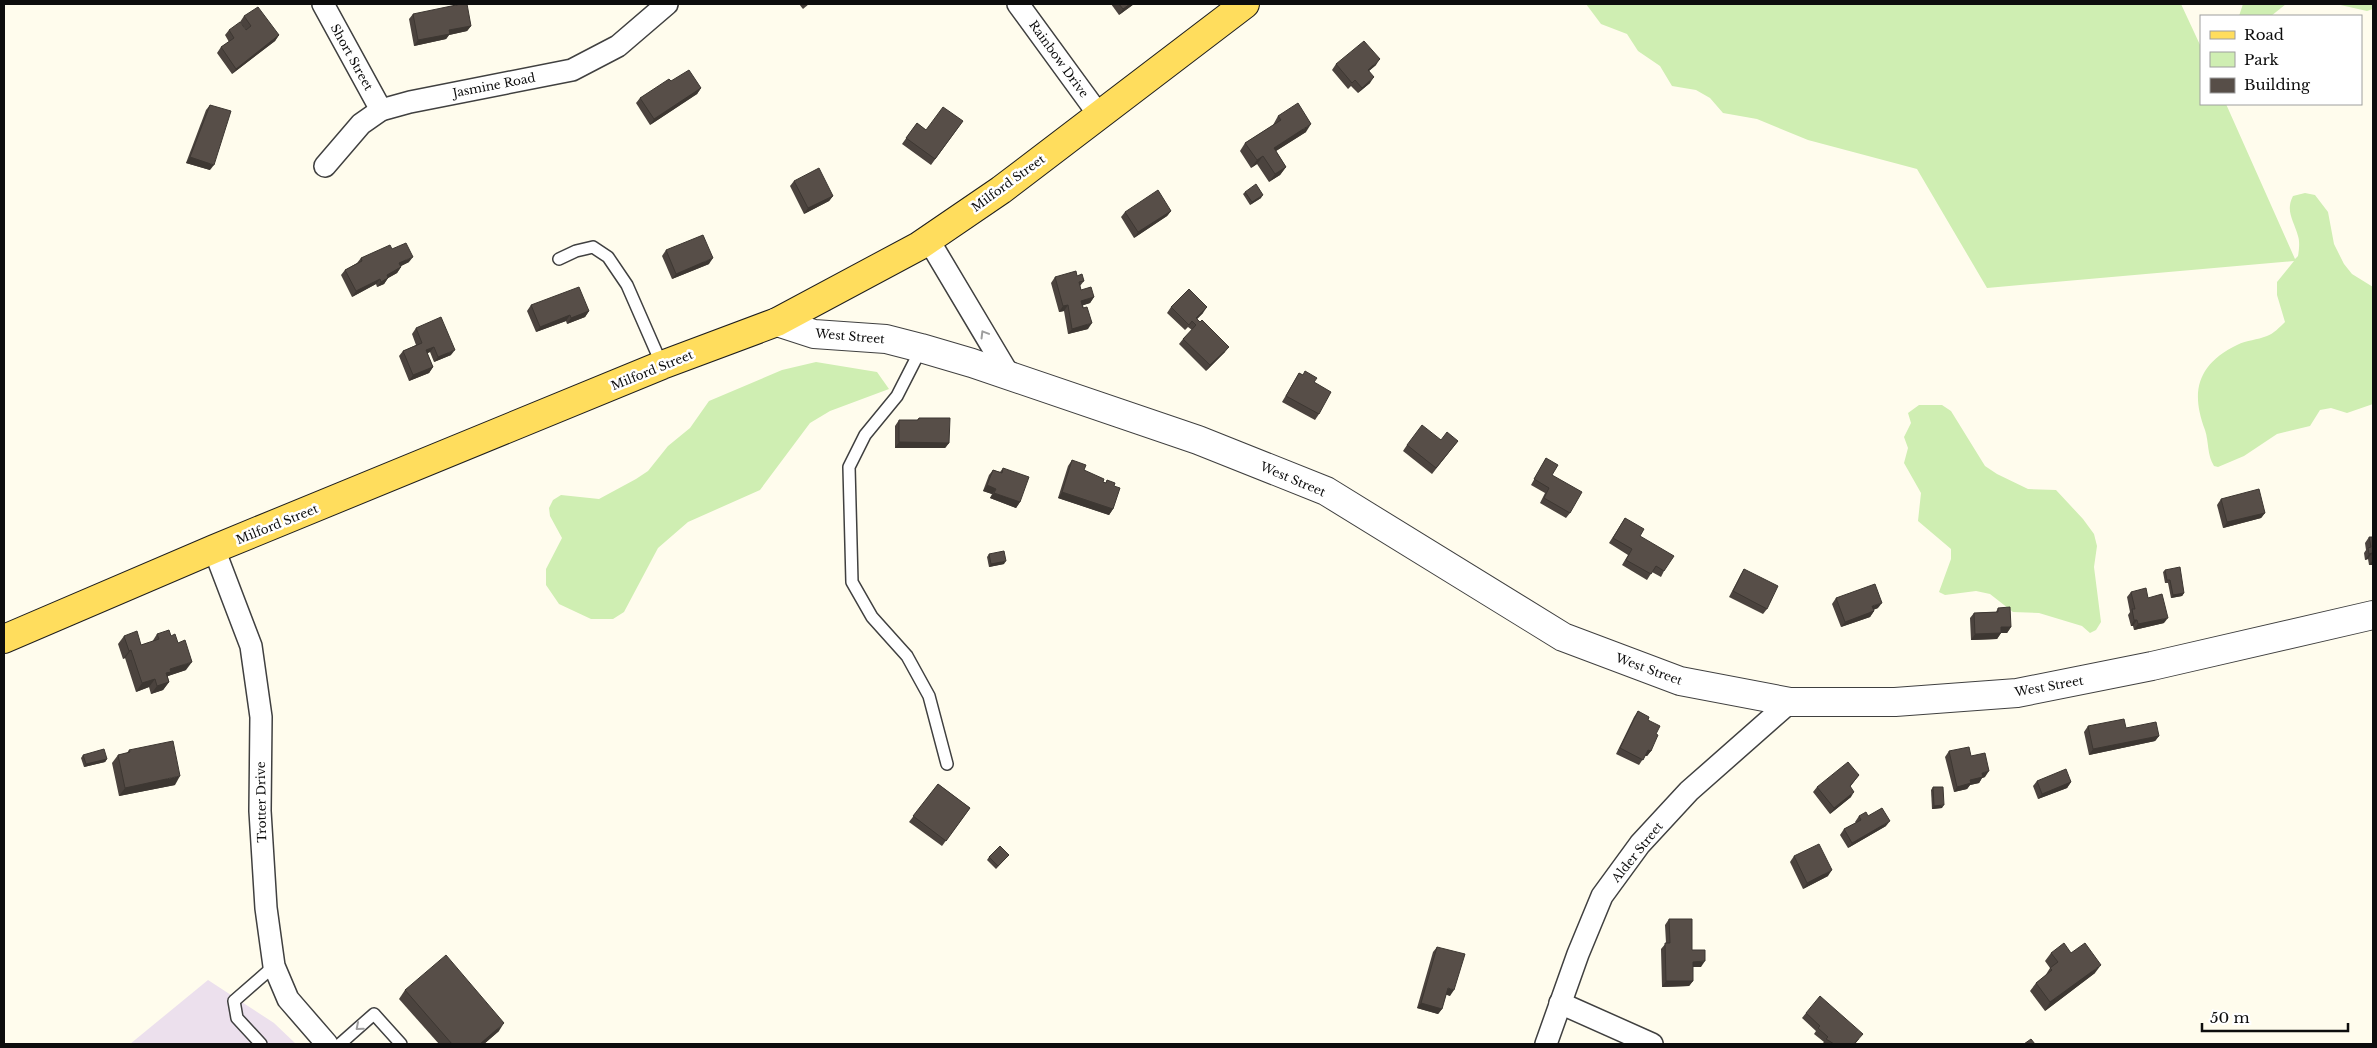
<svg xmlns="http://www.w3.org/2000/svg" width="2377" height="1048" font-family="'Libre Baskerville',serif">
	<rect width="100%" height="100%" fill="#fffced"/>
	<path fill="#ece0ed" d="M208,980L274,1023L296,1044H130Z"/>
	<g fill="#cfeeb2">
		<path d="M1586,4H2181L2201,47V104H2226L2295,259L2298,256C2299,250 2300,242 2298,236C2294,221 2285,211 2293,196L2305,193L2315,195L2328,212L2334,244L2344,264L2352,274L2373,287V404L2347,413L2331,408L2320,410L2310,426L2277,434L2244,456L2218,467L2214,466C2207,455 2209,442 2205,430C2190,391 2198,364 2237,345C2247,340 2257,340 2267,336C2273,334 2280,327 2285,322L2277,295V282L2294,261L1987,288L1917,169L1808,140L1757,119L1723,113L1710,98L1696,90L1672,86L1660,66L1638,51L1627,34L1601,24Z"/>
		<path d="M2243,4H2286L2271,16H2239Z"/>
		<path d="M2336,4H2373V9L2367,11Z"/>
		<path d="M816,362L877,372L889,389L830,411L810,423L760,490L688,522L658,548L624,612L613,619H591L559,604L546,585V569L562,538L550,516L549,508L553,500L561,495L599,499L636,479L648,471L668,446L690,428L709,401L782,370Z"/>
		<path d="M1919,405H1942L1951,411L1985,466L1997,474L2028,489L2056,490L2083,519L2094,534L2097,546L2094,567L2101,622L2096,630L2090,633L2082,626L2039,613L2013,612L1990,594L1976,591L1945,595L1939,592L1951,559V549L1918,521L1921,493L1904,463L1908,448L1904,437L1911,423L1908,413Z"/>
	</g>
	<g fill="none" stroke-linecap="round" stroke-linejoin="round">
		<g stroke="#404040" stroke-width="14">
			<g id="service">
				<path d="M559,259L576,251L593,247L608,257L627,285L662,365"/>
				<path d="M921,349L897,396L865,435L849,467L852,582L872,617L907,656L929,696L947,764"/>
				<path d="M261,1044L237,1018L234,1001L274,966"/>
				<path d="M340,1044L374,1014L401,1044"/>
			</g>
		</g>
		<g stroke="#404040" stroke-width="24">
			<g id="minor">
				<path d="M323,4L381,110"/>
				<path d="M1018,4L1099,115"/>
				<path d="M325,166L361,124L381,110L410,102L572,70L618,46L667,4"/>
				<path d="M928,239L1009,375"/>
				<path d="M214,549L251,646L261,717L260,811L266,908L274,966L288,999L327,1044"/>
				<path d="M1560,1003L1652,1044"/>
				<path d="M1546,1044L1578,954L1602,896L1640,844L1689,791L1790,702"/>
			</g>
		</g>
		<g stroke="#404040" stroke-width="30">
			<path id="tertiary" d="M777,322L814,334L886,339L921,348L972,363L1198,440L1326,491L1563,637L1680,681L1790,702H1895L2017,693L2152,666L2373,615"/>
		</g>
		<g stroke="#1e1e1e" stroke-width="30">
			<path id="primary" d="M4,639L214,549L662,365L777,322L919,246L1001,190L1245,4"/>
		</g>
		<use href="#service" stroke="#fff" stroke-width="11"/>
		<use href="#minor" stroke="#fff" stroke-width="21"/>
		<use href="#tertiary" stroke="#fff" stroke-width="28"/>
		<use href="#primary" stroke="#ffdd5d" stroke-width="28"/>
	</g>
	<g fill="#4b433e">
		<path d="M799,4H809L803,9Z"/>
		<path d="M1111,4H1134L1119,15Z"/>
		<path d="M413,14L471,26L467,31L449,35L446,39L414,46L409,19Z"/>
		<path d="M244,16L279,35L275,41L232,74L217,53L221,47L229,42L225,35L229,30H246L240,22Z"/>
		<path d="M1336,64L1376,65L1369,71L1370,83L1358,93L1351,86L1348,89L1332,70Z"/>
		<path d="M671,81L701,88L697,94L650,125L636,103L640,98Z"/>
		<path d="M210,105V170L186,163L206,110Z"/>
		<path d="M1278,116L1306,132L1276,151L1286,167L1280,175L1269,182L1257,164L1251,168L1240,151L1245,143L1273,125Z"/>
		<path d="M963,121L931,165L902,144L917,123L926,130Z"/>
		<path d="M794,181L833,196L829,201L804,214L790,186Z"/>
		<path d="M1245,192L1261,198L1250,205L1243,194Z"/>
		<path d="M1171,211L1167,216L1134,238L1121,217L1125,212Z"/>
		<path d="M392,249L409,262L401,266V267L397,273L388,278L384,284L377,287L376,284L352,297L341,275L345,270L357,263L361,258Z"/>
		<path d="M666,250L709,264L672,279L662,256Z"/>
		<path d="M1077,276L1084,281L1080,286L1081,290L1094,297L1090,303L1083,305L1088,329L1068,334L1064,311L1059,312L1051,283L1055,277Z"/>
		<path d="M531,305L589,311L585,317L567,324L566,321L536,332L527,311Z"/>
		<path d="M1171,307L1203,313L1197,319L1225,352L1206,371L1179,344L1183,339L1192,330L1188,327L1185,330L1167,313Z"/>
		<path d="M416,328L451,355L434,362L430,352L427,353L433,367L429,373L409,381L399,356L403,351L416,345L412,334Z"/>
		<path d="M1299,373L1314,382L1319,414L1315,420L1282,402Z"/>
		<path d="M919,418L949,443L945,448H895V426L899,420H917Z"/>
		<path d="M1441,440L1458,441L1432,474L1403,451L1407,445Z"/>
		<path d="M1546,458L1552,475L1570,513L1566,518L1540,503L1545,493L1531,485Z"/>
		<path d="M1072,460L1084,470L1103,482L1106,483L1107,480L1114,486L1113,509L1109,515L1058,498L1068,466Z"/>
		<path d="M1003,468L1020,502L1016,508L990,498L992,494L983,491L989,475L993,470L1000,472Z"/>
		<path d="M2221,499L2265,513L2261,518L2223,528L2217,505Z"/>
		<path d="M1625,518L1640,536L1664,571L1661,577L1652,572L1647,580L1622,565L1628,555L1609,543Z"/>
		<path d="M2369,537H2373V565H2369L2368,559L2365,560L2364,553L2366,550L2365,543Z"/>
		<path d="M989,554L1004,564L989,567L987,557Z"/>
		<path d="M1744,569L1767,609L1763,614L1729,597L1741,574Z"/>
		<path d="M2165,570L2184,593L2182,596L2171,598L2168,583H2165L2163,572Z"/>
		<path d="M2131,592L2148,598L2164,623L2134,630L2133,626H2131L2128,615L2130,612L2127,597Z"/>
		<path d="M1836,598L1878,608L1873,610L1874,611L1870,617L1841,627L1832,604Z"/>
		<path d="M1998,608L2011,627L2007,633H2001L1997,639L1971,640L1970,618L1974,613L1996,612Z"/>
		<path d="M157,634L171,636L186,670L168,676V677L169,682L163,690L151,694L149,687L136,692L125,658L123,659L118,644L124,636L141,645L152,642Z"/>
		<path d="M1638,711L1648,720L1656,734L1651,751L1647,756H1645L1639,765L1616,754L1634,717Z"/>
		<path d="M2088,726L2126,728L2159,736L2155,741L2089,755L2084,732Z"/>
		<path d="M129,750L175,785L119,796L112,763L118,755L127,753Z"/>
		<path d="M1949,751L1971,756L1985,777L1982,778L1979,783L1970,785L1967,789L1954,792L1945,757Z"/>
		<path d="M83,755L107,759L105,762L84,767L81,758Z"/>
		<path d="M1859,775L1850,787L1851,797L1830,814L1813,792L1817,787Z"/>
		<path d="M2037,781L2071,782L2067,788L2038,799L2033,786Z"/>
		<path d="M938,784L970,808L942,846L909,822Z"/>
		<path d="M1933,787L1942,808L1932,809L1931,790Z"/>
		<path d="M1859,816H1868L1886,826L1848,848L1840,835L1844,829L1856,823L1855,822Z"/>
		<path d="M1009,855L996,869L987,860L989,857Z"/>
		<path d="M1794,856L1828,876L1803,889L1790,862Z"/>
		<path d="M1669,919L1692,950L1701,967H1693V981L1689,986L1662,987L1661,949L1666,943L1665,925Z"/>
		<path d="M1437,947L1450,996L1446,994L1442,1009L1438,1014L1417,1008L1433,952Z"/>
		<path d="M2051,953H2071L2095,973L2045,1011L2030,991L2036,983L2045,976L2050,968L2045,961Z"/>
		<path d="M405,990L499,1031L484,1044H439L399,999Z"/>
		<path d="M1806,1013L1859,1039L1855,1044H1822L1824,1042L1814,1034L1816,1031L1802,1018Z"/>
	</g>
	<g fill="#3d3732">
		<path d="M1130,4H1134L1119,15L1123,9Z"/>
		<path d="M471,26L467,31L449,35L446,39L414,46L418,40L449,30Z"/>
		<path d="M279,35L275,41L232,74L236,69Z"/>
		<path d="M1380,59L1376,65L1364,75L1368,70Z"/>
		<path d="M1374,77L1370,83L1358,93L1362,88Z"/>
		<path d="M701,88L697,94L650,125L654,119Z"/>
		<path d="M1311,124L1306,132L1268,156L1274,148Z"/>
		<path d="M1263,156L1257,164L1251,168L1257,160Z"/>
		<path d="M190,157L214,165L210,170L186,163Z"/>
		<path d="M1286,167L1280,175L1269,182L1275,174Z"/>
		<path d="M1263,195L1261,198L1250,205L1252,202Z"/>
		<path d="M833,196L829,201L804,214L808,208Z"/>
		<path d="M1171,211L1167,216L1134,238L1138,232Z"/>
		<path d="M413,257L409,262L395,269L399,263Z"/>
		<path d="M713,258L709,264L672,279L676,274Z"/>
		<path d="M401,267L397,273L383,281L387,275Z"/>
		<path d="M388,278L384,284L377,287L381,282Z"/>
		<path d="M380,279L376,284L352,297L356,291Z"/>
		<path d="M1094,297L1090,303L1078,307L1081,301Z"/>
		<path d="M1068,305L1064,311L1059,312L1063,306Z"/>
		<path d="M1207,307L1203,313L1192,324L1196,318Z"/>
		<path d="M589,311L585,317L567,324L571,318Z"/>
		<path d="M570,315L566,321L536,332L540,327Z"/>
		<path d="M1092,323L1088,329L1068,334L1072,329Z"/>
		<path d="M434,347L430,352L422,356L426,350Z"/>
		<path d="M1229,347L1225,352L1206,371L1210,365Z"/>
		<path d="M455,350L451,355L434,362L438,357Z"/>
		<path d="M433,367L429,373L409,381L413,375Z"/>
		<path d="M899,442L949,443L945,448H895Z"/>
		<path d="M987,485L996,489L992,494L983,491Z"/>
		<path d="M1062,492L1113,509L1109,515L1058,498Z"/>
		<path d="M994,493L1020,502L1016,508L990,498Z"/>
		<path d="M2265,513L2261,518L2223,528L2227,522Z"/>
		<path d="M2372,553L2368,559L2365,560L2369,554Z"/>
		<path d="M2373,560V565H2369Z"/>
		<path d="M1006,561L1004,564L989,567L991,564Z"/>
		<path d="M2184,593L2182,596L2171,598L2173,595Z"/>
		<path d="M1882,603L1878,608L1868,612L1872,606Z"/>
		<path d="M1874,611L1870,617L1841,627L1845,622Z"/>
		<path d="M2168,618L2164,623L2134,630L2138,624Z"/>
		<path d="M2134,620H2137L2133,626H2131Z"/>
		<path d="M2001,627H2011L2007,633H1997Z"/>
		<path d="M2001,633L1997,639L1971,640L1975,634Z"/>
		<path d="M131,650L125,658L123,659L129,651Z"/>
		<path d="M192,662L186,670L168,676L165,680L161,682L170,669Z"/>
		<path d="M155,679L149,687L136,692L142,683Z"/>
		<path d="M169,682L163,690L151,694L157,686Z"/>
		<path d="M2159,736L2155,741L2089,755L2093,749Z"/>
		<path d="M1648,750L1651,751L1647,756L1644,755Z"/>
		<path d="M107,759L105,762L84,767L86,764Z"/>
		<path d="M1989,771L1985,777L1982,778L1979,783L1970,785L1967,789L1954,792L1957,787L1982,773Z"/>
		<path d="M180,776L175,785L119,796L125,788Z"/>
		<path d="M2071,782L2067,788L2038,799L2042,794Z"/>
		<path d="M1854,792L1851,797L1830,814L1834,808Z"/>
		<path d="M1944,805L1942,808L1932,809L1934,806Z"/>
		<path d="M1890,821L1886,826L1848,848L1852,843Z"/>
		<path d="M1832,870L1828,876L1803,889L1807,883Z"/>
		<path d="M1705,961L1701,967H1689L1693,962Z"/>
		<path d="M2101,965L2095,973L2045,1011L2050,1002Z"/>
		<path d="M1666,981H1693L1689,986L1662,987Z"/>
		<path d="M1448,988L1454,990L1450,996L1444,994Z"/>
		<path d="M1421,1003L1442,1009L1438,1014L1417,1008Z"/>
		<path d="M504,1023L499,1031L484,1044H480Z"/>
	</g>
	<g fill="#574e48" stroke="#3d3732">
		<path d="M461,4H467L471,26L449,30L450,34L418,40L413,14Z"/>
		<path d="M1119,4H1130L1123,9Z"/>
		<path d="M258,7L279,35L236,69L221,47L234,38L229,30L240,22L246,30L251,26L244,16Z"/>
		<path d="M1364,41L1380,59L1368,70L1374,77L1362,88L1355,80L1352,83L1336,64Z"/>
		<path d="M689,70L701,88L654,119L640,98L669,79L671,81Z"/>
		<path d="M1298,103L1311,124L1274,148L1286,167L1275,174L1263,156L1257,160L1245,143L1281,120L1278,116Z"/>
		<path d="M210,105L231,111L214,165L190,157Z"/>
		<path d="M943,107L963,121L935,159L906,138L917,123L926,130Z"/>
		<path d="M819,168L833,196L808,208L794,181Z"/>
		<path d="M1256,184L1263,195L1252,202L1245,192Z"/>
		<path d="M1158,190L1171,211L1138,232L1125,212Z"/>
		<path d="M703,235L713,258L676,274L666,250Z"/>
		<path d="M406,243L413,257L399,263L401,267L387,275L388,278L381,282L380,279L356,291L345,270L362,261L361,258L390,245L392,249Z"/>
		<path d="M1076,271L1077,276L1082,274L1084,281L1079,282L1081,290L1091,287L1094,297L1081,301L1083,308L1087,307L1092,323L1072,329L1068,305L1063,306L1055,277Z"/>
		<path d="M579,287L589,311L571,318L570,315L540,327L531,305Z"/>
		<path d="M1189,289L1207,307L1196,318L1200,322L1202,320L1229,347L1210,365L1183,339L1196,325L1192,321L1189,325L1171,307Z"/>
		<path d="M441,317L455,350L438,357L434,347L426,350L433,367L413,375L403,351L422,343L416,328Z"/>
		<path d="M1305,371L1317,378L1314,382L1331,392L1319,414L1286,396L1299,373L1303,375Z"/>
		<path d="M919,418H950L949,443L899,442V420H918Z"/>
		<path d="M1422,425L1441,440L1447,432L1458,441L1436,468L1407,445Z"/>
		<path d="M1546,458L1558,465L1552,475L1582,492L1570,513L1544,498L1549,488L1534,479Z"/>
		<path d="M1072,460L1086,465L1084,470L1104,479L1103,482L1106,483L1107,480L1115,483L1114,486L1120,488L1113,509L1062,492Z"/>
		<path d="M1003,468L1029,477L1020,502L994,493L996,489L987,485L993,470L1002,473Z"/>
		<path d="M2259,489L2265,513L2227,522L2221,499Z"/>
		<path d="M1625,518L1644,529L1640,536L1674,556L1664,571L1656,566L1651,574L1626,560L1632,549L1613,538Z"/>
		<path d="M2369,537H2373V559L2372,553L2369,554L2368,548L2371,547Z"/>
		<path d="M1004,551L1006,561L991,564L989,554Z"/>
		<path d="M2180,567L2184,593L2173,595L2170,580H2167L2165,570Z"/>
		<path d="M1744,569L1778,586L1767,609L1733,591Z"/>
		<path d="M1875,584L1882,603L1872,606L1874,611L1845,622L1836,598Z"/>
		<path d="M2146,588L2148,598L2162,594L2168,618L2138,624L2137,620H2134L2132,609H2135L2131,592Z"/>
		<path d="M2010,607L2011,627H2001V633L1975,634L1974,613L1998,612V608Z"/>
		<path d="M169,630L171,636L175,634L178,643L185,640L192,662L170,669L171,672L166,673L169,682L157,686L155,679L142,683L131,650L129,651L124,636L137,631L141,645L159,639L157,634Z"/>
		<path d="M1638,711L1649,717L1648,720L1660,726L1656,734L1658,735L1651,751L1648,750L1643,760L1620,748Z"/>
		<path d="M2124,719L2126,728L2156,722L2159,736L2093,749L2088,726Z"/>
		<path d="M173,741L180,776L125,788L118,755L130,752L129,750Z"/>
		<path d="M1969,747L1971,756L1985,753L1989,771L1982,773L1983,777L1970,780L1971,783L1957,787L1949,751Z"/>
		<path d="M104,749L107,759L86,764L83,755Z"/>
		<path d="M1848,762L1859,775L1850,786L1854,792L1834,808L1817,787Z"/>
		<path d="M2066,769L2071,782L2042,794L2037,781Z"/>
		<path d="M938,784L970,808L946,841L913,816Z"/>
		<path d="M1933,787H1943L1944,805L1934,806Z"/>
		<path d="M1882,808L1890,821L1852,843L1844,829L1861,820L1859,816L1866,812L1868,816Z"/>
		<path d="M1819,844L1832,870L1807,883L1794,856Z"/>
		<path d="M1000,846L1009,855L998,866L989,857Z"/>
		<path d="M1669,919H1692V950H1705V961L1693,962V981H1666L1665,943H1670Z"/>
		<path d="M2064,943L2071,953L2085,943L2101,965L2050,1002L2036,983L2052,970L2050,968L2058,962L2051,953Z"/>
		<path d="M1437,947L1465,954L1454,990L1448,988L1442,1009L1421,1003Z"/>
		<path d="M446,955L504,1023L480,1044H452L405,990Z"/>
		<path d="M1820,996L1863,1034L1854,1044H1834L1826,1039L1828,1037L1818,1028L1820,1026L1806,1013Z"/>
		<path d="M2031,1039L2035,1044H2024Z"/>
	</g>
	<defs><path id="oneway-chevron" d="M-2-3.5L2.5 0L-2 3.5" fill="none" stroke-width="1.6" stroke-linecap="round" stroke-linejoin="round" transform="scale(1.25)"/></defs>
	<g stroke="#9e9e9e">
		<use href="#oneway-chevron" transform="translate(984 334) rotate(-121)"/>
		<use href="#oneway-chevron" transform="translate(359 1027) rotate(139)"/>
	</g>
	<g text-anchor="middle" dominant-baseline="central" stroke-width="5" stroke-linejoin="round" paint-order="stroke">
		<g font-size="12" fill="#0d0d0d" stroke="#fff">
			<text transform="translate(352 57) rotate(61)">Short Street</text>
			<text transform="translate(1059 59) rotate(54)">Rainbow Drive</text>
			<text transform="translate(494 85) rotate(-11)">Jasmine Road</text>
			<text transform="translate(1008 183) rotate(-36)">Milford Street</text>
			<text transform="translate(850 336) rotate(5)">West Street</text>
			<text transform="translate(652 370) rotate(-22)">Milford Street</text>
			<text transform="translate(1293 479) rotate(23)">West Street</text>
			<text transform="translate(277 524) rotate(-22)">Milford Street</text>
			<text transform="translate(1649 669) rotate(20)">West Street</text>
			<text transform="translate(2049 686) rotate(-10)">West Street</text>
			<text transform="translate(261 802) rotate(-91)">Trotter Drive</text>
			<text transform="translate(1637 852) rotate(-51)">Alder Street</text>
		</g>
	</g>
	<rect width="2377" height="1048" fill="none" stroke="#0d0d0d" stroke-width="10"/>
	<rect x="2200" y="15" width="162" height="90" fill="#ffffff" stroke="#9e9e9e"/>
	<rect x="2210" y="31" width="25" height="8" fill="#ffdd5d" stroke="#9e9e9e"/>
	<text x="2244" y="40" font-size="15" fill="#0d0d0d">Road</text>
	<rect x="2210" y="52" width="25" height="15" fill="#cfeeb2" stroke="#9e9e9e"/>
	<text x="2244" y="65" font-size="15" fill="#0d0d0d">Park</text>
	<rect x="2210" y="78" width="25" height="15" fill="#574e48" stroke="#9e9e9e"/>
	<text x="2244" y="90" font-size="15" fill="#0d0d0d">Building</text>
	<path d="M2202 1023v8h146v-8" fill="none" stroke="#0d0d0d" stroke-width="2.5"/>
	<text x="2210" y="1023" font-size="15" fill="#0d0d0d" stroke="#ffffff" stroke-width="4" paint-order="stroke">50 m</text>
</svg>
